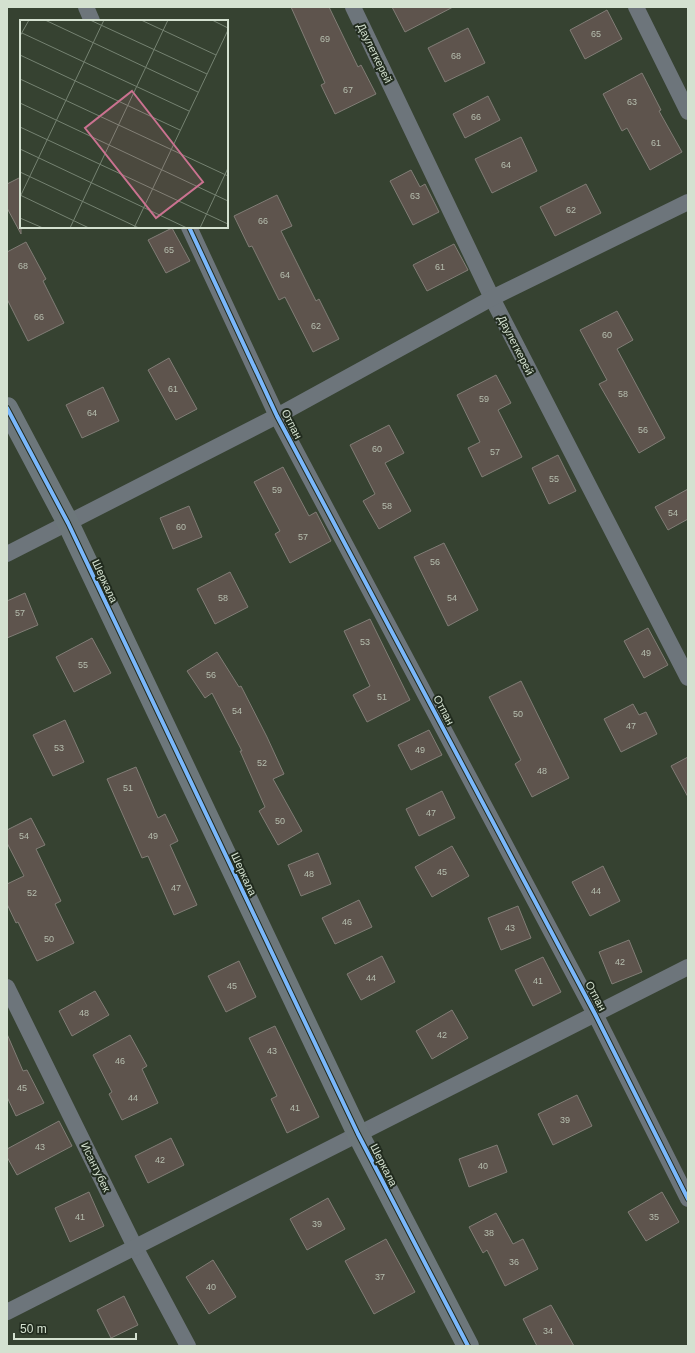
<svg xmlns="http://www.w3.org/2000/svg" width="695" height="1353" font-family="Arial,sans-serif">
	<rect width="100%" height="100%" fill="#364231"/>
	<g fill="#5e544d" stroke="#817d76">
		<path d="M291,7H329L358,67L361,65L376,94L335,114L321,85L325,83Z"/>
		<path d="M392,7H453L405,32Z"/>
		<path d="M607,10L622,39L585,59L570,30Z"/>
		<path d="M468,28L485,63L445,82L428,48Z"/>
		<path d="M642,73L661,110L659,111L682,152L650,170L627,128L622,131L603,94Z"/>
		<path d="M488,96L500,120L465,138L453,114Z"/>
		<path d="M521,137L537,171L492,193L475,159Z"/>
		<path d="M411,170L420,187L425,184L439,212L413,225L390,181Z"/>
		<path d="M21,177V234L7,208V184Z"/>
		<path d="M586,184L601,213L555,236L540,207Z"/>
		<path d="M277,195L292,226L281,231L316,301L319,299L339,339L313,352L285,297L279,300L252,246L249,247L234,216Z"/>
		<path d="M172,228L190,261L166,273L148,240Z"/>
		<path d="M26,242L46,279L43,281L64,323L28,341L7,299V252Z"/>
		<path d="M454,244L468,270L427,291L413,265Z"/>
		<path d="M617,311L633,340L617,349L665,438L639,453L599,384L607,380L580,330Z"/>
		<path d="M169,358L197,409L176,420L148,370Z"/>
		<path d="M496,375L511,403L498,410L522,457L482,477L468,448L480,442L457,395Z"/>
		<path d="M103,387L119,421L82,438L66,405Z"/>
		<path d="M389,425L404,453L385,463L411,511L379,529L363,501L375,494L350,445Z"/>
		<path d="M558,455L576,491L549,504L532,468Z"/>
		<path d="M283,467L309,516L316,512L331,541L290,563L275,534L280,531L254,482Z"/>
		<path d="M688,489V519L668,530L655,507Z"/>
		<path d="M189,506L202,537L173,549L160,518Z"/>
		<path d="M444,543L478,610L448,626L414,557Z"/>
		<path d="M230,572L248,607L215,624L197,589Z"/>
		<path d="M25,593L38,625L7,638V601Z"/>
		<path d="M370,619L410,700L367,722L353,695L370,686L344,631Z"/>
		<path d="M648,628L668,665L644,678L624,641Z"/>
		<path d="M92,638L111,673L74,692L56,657Z"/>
		<path d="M217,652L239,687L241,686L267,737L284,774L273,779L302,831L278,845L259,811L265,807L240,751H242L212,693L205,698L187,671Z"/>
		<path d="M521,681L569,778L532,797L515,764L521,760L489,697Z"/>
		<path d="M633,704L639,715L646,712L657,734L621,752L604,719Z"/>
		<path d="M65,720L84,762L53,776L33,735Z"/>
		<path d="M429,730L442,755L411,770L398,745Z"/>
		<path d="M688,757V797L671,766Z"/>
		<path d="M136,767L158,818L165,814L178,841L170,845L197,905L174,915L148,856L142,858L107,779Z"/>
		<path d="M442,791L455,818L419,836L406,809Z"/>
		<path d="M31,818L45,845L36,849L61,901L55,904L74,943L37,961L18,922L16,923L7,904V884L24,876L7,843V830Z"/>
		<path d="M452,846L469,876L432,897L415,867Z"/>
		<path d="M318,853L331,884L301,896L288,865Z"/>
		<path d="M603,866L620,901L590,916L572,882Z"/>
		<path d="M359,900L372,927L335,944L322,918Z"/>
		<path d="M518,906L531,938L501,950L488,918Z"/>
		<path d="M629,940L642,972L612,984L599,952Z"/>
		<path d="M382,956L395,982L361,1000L347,974Z"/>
		<path d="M543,957L561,992L533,1006L515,970Z"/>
		<path d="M239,961L256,997L226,1012L208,976Z"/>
		<path d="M95,991L109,1015L72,1036L59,1011Z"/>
		<path d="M452,1010L468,1038L432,1059L416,1031Z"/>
		<path d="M275,1026L319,1117L287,1133L271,1099L277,1096L249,1038Z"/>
		<path d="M7,1034L23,1071L27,1070L44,1103L16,1116L7,1097Z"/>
		<path d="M130,1035L147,1066L142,1069L158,1103L122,1120L109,1094L112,1092L93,1055Z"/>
		<path d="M577,1095L592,1126L553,1145L538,1114Z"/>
		<path d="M59,1121L72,1146L17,1175L7,1157V1149Z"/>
		<path d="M171,1138L184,1165L148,1183L135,1156Z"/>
		<path d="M497,1145L507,1172L469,1187L459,1159Z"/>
		<path d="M89,1192L104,1226L70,1242L55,1208Z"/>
		<path d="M662,1192L679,1222L646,1241L628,1212Z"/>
		<path d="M328,1198L345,1229L307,1250L290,1219Z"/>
		<path d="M496,1213L513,1244L523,1239L538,1269L505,1286L487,1250L483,1253L469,1227Z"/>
		<path d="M386,1239L415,1292L374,1314L345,1261Z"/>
		<path d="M213,1260L236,1297L209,1314L186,1277Z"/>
		<path d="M124,1296L138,1325L111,1338L97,1310Z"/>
		<path d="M551,1305L574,1346H537L523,1319Z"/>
	</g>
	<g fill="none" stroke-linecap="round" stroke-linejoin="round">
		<g stroke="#6d757b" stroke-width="16">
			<path d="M86,7L92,21"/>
			<path d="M353,7L492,298L688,678"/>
			<path d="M636,7L688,112"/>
			<path d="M189,227L277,416L595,1014L688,1199"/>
			<path d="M7,554L277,416L492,298L688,202"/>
			<path d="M7,987L135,1247L188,1346"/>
			<path d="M7,1312L688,967"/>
		</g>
		<path stroke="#6d777b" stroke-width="22" d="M7,408L68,523L358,1134L468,1346"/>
		<g stroke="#212b1e" stroke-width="6">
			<g id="cycleway">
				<path d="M189,227L277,416L595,1014L688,1199"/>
				<path d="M7,408L68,523L358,1134L468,1346"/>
			</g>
		</g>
		<use href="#cycleway" stroke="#7ab7fb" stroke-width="4"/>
	</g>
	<g text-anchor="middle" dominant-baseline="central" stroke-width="4" stroke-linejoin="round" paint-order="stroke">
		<g font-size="9" fill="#b6beaf">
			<text x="596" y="34">65</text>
			<text x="325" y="39">69</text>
			<text x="456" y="56">68</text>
			<text x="348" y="90">67</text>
			<text x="632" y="102">63</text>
			<text x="476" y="117">66</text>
			<text x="656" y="143">61</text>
			<text x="506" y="165">64</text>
			<text x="415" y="196">63</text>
			<text x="571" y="210">62</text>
			<text x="263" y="221">66</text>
			<text x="169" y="250">65</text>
			<text x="23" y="266">68</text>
			<text x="440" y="267">61</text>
			<text x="285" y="275">64</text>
			<text x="39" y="317">66</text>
			<text x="316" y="326">62</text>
			<text x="607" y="335">60</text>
			<text x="173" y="389">61</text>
			<text x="623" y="394">58</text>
			<text x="484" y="399">59</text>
			<text x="92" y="413">64</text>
			<text x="643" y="430">56</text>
			<text x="377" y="449">60</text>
			<text x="495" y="452">57</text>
			<text x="554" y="479">55</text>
			<text x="277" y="490">59</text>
			<text x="387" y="506">58</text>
			<text x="673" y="513">54</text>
			<text x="181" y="527">60</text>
			<text x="303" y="537">57</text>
			<text x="435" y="562">56</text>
			<text x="223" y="598">58</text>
			<text x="452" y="598">54</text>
			<text x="20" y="613">57</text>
			<text x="365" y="642">53</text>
			<text x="646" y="653">49</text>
			<text x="83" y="665">55</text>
			<text x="211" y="675">56</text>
			<text x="382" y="697">51</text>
			<text x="237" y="711">54</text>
			<text x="518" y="714">50</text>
			<text x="631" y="726">47</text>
			<text x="59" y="748">53</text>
			<text x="420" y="750">49</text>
			<text x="262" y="763">52</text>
			<text x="542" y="771">48</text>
			<text x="128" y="788">51</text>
			<text x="431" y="813">47</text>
			<text x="280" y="821">50</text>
			<text x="24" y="836">54</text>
			<text x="153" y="836">49</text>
			<text x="442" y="872">45</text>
			<text x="309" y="874">48</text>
			<text x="176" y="888">47</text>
			<text x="596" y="891">44</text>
			<text x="32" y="893">52</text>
			<text x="347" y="922">46</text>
			<text x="510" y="928">43</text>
			<text x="49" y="939">50</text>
			<text x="620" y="962">42</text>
			<text x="371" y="978">44</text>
			<text x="538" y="981">41</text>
			<text x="232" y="986">45</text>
			<text x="84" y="1013">48</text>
			<text x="442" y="1035">42</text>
			<text x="272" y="1051">43</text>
			<text x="120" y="1061">46</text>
			<text x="22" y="1088">45</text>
			<text x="133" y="1098">44</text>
			<text x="295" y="1108">41</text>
			<text x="565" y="1120">39</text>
			<text x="40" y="1147">43</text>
			<text x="160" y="1160">42</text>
			<text x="483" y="1166">40</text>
			<text x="80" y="1217">41</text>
			<text x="654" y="1217">35</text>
			<text x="317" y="1224">39</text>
			<text x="489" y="1233">38</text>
			<text x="514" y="1262">36</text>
			<text x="380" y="1277">37</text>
			<text x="211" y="1287">40</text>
			<text x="548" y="1331">34</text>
		</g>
		<g font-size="11" fill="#d4e1d0" stroke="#212b1e">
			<text transform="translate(375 53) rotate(64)">Даулеткерей</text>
			<text transform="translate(516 345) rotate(63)">Даулеткерей</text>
			<text transform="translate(292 424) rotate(63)">Отпан</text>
			<text transform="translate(105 581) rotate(65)">Шеркала</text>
			<text transform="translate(444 710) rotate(62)">Отпан</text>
			<text transform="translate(244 874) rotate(65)">Шеркала</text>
			<text transform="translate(596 996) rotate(62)">Отпан</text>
			<text transform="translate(384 1165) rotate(63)">Шеркала</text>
			<text transform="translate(96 1167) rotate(64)">Исантубек</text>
		</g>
	</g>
	<g transform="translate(20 20)">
		<rect width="208" height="208" fill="#364231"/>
		<path fill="none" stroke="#758271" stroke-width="1" d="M25,0L178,72M70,0L187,54M121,0L196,35M192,0L208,8M2,13L169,91M0,16L9,0M0,35L160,110M0,59L208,156M0,83L208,181M0,107L208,204M0,129L167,208M0,152L119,208M0,175L69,208M0,177L84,0M0,198L23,208M50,208L148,0M114,208L208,10M180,208L208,148"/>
		<path fill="#ca7290" fill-opacity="0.15" stroke="#ca7290" stroke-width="2" d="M112,71L183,162L136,198L65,108Z"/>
		<rect width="208" height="208" fill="none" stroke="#d4e1d0" stroke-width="2"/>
	</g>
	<rect width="695" height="1353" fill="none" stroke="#d4e1d0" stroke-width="16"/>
	<path d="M14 1333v6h122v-6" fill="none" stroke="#d4e1d0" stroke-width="2"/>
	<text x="20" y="1333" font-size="12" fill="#d4e1d0" stroke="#212b1e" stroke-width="3" paint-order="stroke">50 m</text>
</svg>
